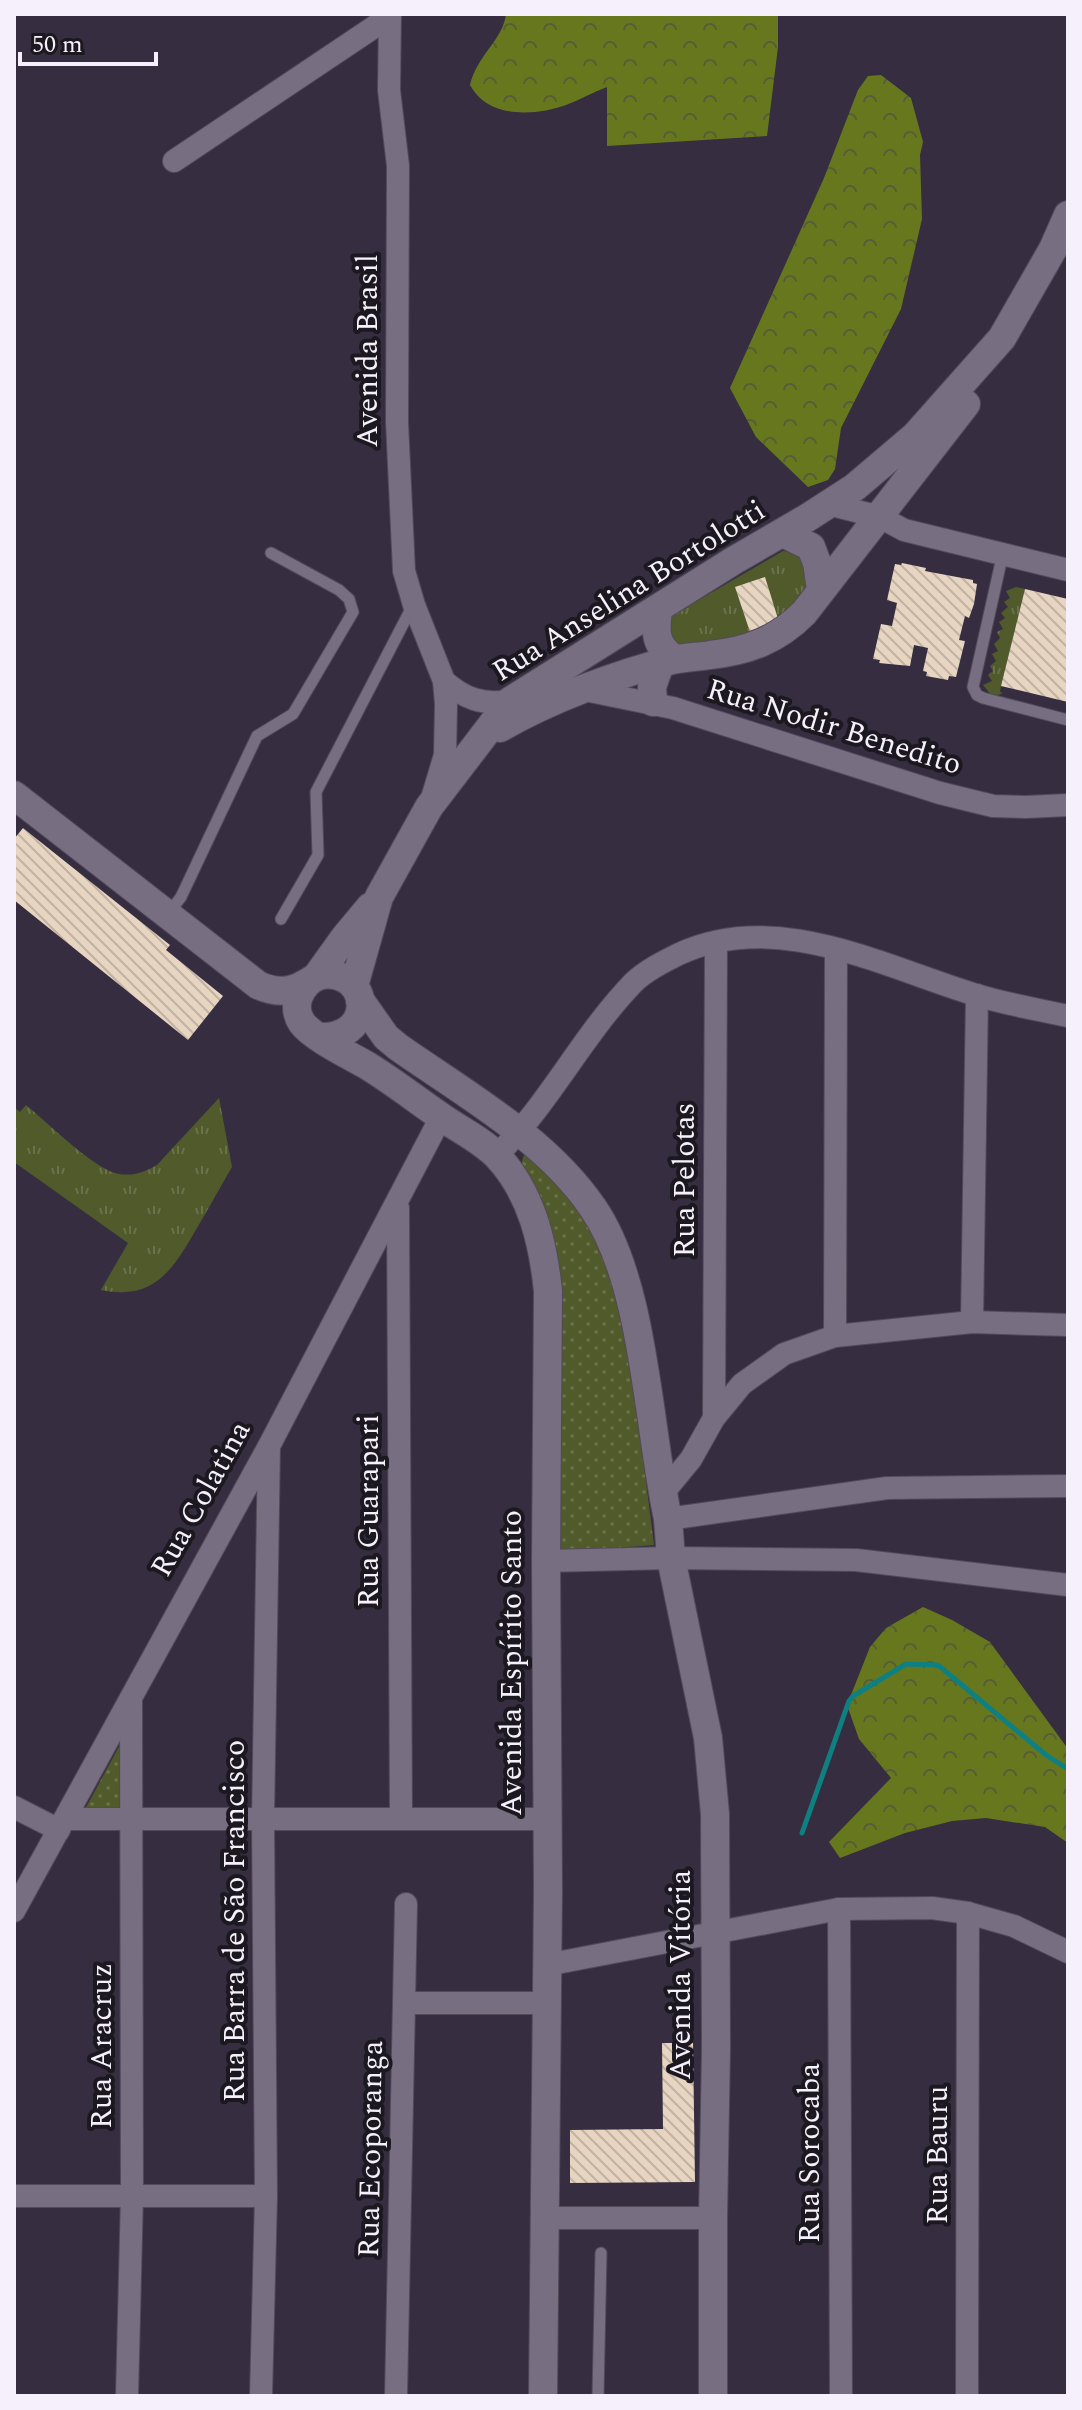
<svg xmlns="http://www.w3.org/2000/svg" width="1082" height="2410" font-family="Spectral,serif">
	<defs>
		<pattern id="grass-tufts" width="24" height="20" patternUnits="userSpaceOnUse" patternTransform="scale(2)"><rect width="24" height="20" fill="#505a2b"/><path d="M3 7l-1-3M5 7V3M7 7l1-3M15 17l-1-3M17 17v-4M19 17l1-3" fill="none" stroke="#6a724b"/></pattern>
		<pattern id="forest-crowns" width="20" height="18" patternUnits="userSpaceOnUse" patternTransform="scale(2)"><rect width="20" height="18" fill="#67771e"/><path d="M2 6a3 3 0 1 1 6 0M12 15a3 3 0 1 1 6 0" fill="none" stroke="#575d37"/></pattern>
		<pattern id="park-dots" width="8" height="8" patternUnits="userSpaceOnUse" patternTransform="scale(2)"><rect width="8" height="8" fill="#505a2b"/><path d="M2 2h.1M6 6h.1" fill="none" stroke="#6a724b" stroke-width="1.8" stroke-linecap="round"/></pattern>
		<pattern id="building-back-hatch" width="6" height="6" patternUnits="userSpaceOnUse" patternTransform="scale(2)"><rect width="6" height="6" fill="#e7d5c1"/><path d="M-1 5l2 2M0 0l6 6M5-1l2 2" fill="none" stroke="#c0b2a4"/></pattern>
	</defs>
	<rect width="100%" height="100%" fill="#362e40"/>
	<g fill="url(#grass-tufts)">
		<path d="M783,551L799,553L817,584L767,632L678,654L663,621Z"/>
		<path d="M1016,587L1025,589L1001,686L1000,692L1003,693L993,697L983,685L992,681L988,675L993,671L990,666L996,661L992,654L998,651L994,644L1000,638L997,632L1003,629L999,622L1005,618L1001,613L1008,607L1004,602L1010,598L1006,591Z"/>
		<path d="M219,1098L232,1167C220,1187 209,1208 197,1228C173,1269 155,1301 101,1290L128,1243L14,1162V1107L20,1112L26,1105C47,1122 91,1166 115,1173C130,1177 144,1173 157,1165Z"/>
	</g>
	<g fill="url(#forest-crowns)">
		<path d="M506,14H778V47L767,136L607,146V87C593,92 580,100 566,105C535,116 488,119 470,85C477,55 503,40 506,14Z"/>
		<path d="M881,75L911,98L923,142L920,155L922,219L901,309L841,428L835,469L828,480L808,487L756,437L730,388L824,178L858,90L868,76Z"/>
		<path d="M923,1607L952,1620L990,1642L1068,1749V1843L1045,1827L986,1818L952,1821L905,1833L840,1858L829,1842L891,1778L859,1739L847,1705L870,1647L886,1628Z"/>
	</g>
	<g fill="url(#park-dots)">
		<path d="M527,1145L562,1180L605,1248L628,1339L654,1545L552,1553L560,1313L519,1171Z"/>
		<path d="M122,1741L124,1812L83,1813Z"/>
	</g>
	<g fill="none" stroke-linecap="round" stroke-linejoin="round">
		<path stroke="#0f8082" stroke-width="5" d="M802,1833L849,1701L853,1696L906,1664L938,1665L1046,1755L1068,1769"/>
	</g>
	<g fill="url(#building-back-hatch)">
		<path d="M902,563L926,568L925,571L973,580V583L977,584L974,604L969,618L965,616L959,640L965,641L956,677L949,676L948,680L926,676L927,672L923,671L928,648L914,645L910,666L879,663L880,660L873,659L881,624L892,626L897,603L887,600L895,564L901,565Z"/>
		<path d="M765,577L779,622L750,632L735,587Z"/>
		<path d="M1025,589L1068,599V702L1001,686Z"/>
		<path d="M23,828L170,945L166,950L223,996L188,1040L14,900V839Z"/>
		<path d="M662,2043H693L695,2182L570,2183V2130L663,2129Z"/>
	</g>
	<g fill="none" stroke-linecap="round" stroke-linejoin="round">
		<g stroke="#524a59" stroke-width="13">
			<g id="service">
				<path d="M1003,553L973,687L977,695L983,698L1068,720"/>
				<path d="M168,914L181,897L257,736L293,714L353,612L349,599L339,590L271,553"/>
				<path d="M281,919L318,855L316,792L413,605"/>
				<path d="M598,2396L601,2253"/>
			</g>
		</g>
		<g stroke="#524a59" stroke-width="24">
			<g id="minor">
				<path d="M390,14L389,90L398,166L397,422L404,571L414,605L444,681L446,704L445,755L433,795"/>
				<path d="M174,161L389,17"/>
				<path d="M828,504L880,517L904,530L1068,570"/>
				<path d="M444,681C465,699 482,705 510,701"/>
				<path d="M585,690L673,708L940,793L993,806L1026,807L1068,805"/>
				<path d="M497,1155C549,1104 582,1036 633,983C645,971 663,962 679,954C775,909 880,965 973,994C1004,1004 1036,1009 1068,1016"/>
				<path d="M398,1208L401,1819"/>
				<path d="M972,1322L977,995"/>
				<path d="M835,1336L836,949"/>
				<path d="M714,1418L716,942"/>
				<path d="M663,1493L691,1459L714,1418L742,1384L784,1354L835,1336L972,1322L1068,1325"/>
				<path d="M668,1519L887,1488L1068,1486"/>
				<path d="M546,1561L671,1558L856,1560L1068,1585"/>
				<path d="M14,1807L59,1830"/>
				<path d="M65,1819H546"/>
				<path d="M839,1909L841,2396"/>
				<path d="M14,1911L269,1446L441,1117"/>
				<path d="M546,1965L839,1909L932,1908L968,1913L1014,1926L1068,1952"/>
				<path d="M404,2003H545"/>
				<path d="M14,2196H266"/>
				<path d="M544,2218H713"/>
				<path d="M127,2396L132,2195L131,1701"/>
				<path d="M261,2396L266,2196L263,1819L269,1446"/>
				<path d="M396,2396L406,1904"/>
				<path d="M967,2396L968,1913"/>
			</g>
		</g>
		<g stroke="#524a59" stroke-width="30">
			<g id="tertiary">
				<path d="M783,533L811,547L817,563L821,590"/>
				<path d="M658,610C655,633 655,646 675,659"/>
				<path d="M653,702L652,687L660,664"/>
				<path d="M500,728C548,700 619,673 673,660C685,657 698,657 710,655C748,651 777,640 804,613L966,404"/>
				<path d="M14,795L258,985C275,993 290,993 306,983"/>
				<path d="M317,976L345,937L370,907"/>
				<path d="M354,986L379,897L429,807L510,701L733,561L807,518L855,487L915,436L1002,338L1053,249L1068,215"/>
				<path d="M360,1000L386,1037L398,1047C465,1094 546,1139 593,1208C645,1283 648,1428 668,1519L671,1558L708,1738L715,1814L716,2049L713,2218V2396"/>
				<path d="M320,1037C370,1039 373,982 334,975C308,970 287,1001 302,1023C313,1038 351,1056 368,1066C394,1082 418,1101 443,1118C460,1130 483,1141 498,1157C532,1194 543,1243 548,1291L546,1561L548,1891L543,2396"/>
			</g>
		</g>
		<use href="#service" stroke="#776e82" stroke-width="11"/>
		<use href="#minor" stroke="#776e82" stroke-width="22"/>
		<use href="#tertiary" stroke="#776e82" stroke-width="28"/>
	</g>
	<g text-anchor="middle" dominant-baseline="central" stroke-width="8" stroke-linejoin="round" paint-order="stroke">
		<g font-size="30" fill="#f5f0fc" stroke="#1c1820">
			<text transform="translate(368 351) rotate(-90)">Avenida Brasil</text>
			<text transform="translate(629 591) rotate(-32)">Rua Anselina Bortolotti</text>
			<text transform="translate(834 727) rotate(17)">Rua Nodir Benedito</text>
			<text transform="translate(685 1180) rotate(-90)">Rua Pelotas</text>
			<text transform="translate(201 1499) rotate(-61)">Rua Colatina</text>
			<text transform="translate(369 1511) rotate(-90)">Rua Guarapari</text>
			<text transform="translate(512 1663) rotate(-90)">Avenida Espírito Santo</text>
			<text transform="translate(235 1921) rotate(-90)">Rua Barra de São Francisco</text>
			<text transform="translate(681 1975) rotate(-90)">Avenida Vitória</text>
			<text transform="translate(102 2046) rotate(-90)">Rua Aracruz</text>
			<text transform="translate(371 2149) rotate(-89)">Rua Ecoporanga</text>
			<text transform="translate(810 2153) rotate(-90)">Rua Sorocaba</text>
			<text transform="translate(938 2155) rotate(-90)">Rua Bauru</text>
		</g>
	</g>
	<rect width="1082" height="2410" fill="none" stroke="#f5f0fc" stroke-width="32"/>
	<path d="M20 52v12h136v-12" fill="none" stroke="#f5f0fc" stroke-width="4"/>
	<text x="32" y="52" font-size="24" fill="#f5f0fc" stroke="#1c1820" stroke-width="6" paint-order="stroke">50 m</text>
</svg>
